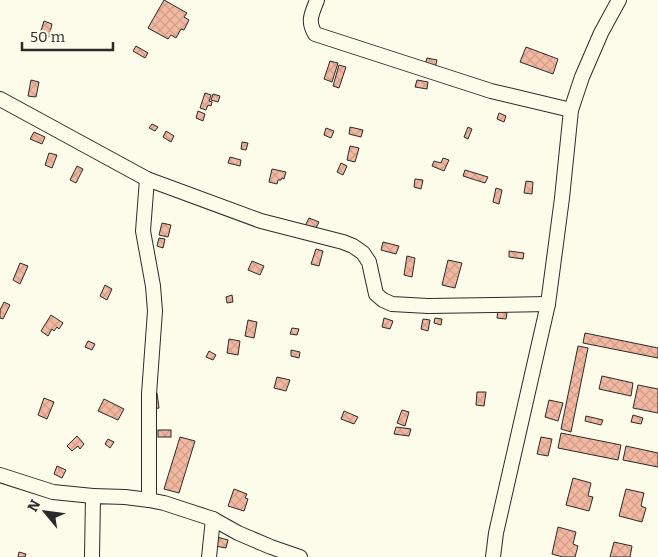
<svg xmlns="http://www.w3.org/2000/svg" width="658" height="557" font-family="Bitter,serif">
	<defs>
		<pattern id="building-cross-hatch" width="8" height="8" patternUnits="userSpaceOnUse" patternTransform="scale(1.25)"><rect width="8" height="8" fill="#f2b8a0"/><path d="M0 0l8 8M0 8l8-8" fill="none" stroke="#d09e8a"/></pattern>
	</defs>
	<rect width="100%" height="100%" fill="#fdfbea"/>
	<g fill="url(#building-cross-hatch)" stroke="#2b2b2b">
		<path d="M164,0L187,13L184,17L189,20L184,30L181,29L176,38L171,35L168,39L148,28Z"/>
		<path d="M44,21L52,24L49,37L40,34Z"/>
		<path d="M136,46L148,53L145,58L133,51Z"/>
		<path d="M526,47L558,59L553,74L520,62Z"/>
		<path d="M427,58L437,60L435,68L425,65Z"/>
		<path d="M330,61L338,63L332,82L324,79Z"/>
		<path d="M339,65L346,67L339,88L333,86Z"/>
		<path d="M31,80L39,82L36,97L28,96Z"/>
		<path d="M417,80L428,82L427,89L415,87Z"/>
		<path d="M205,93L211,95L209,101L212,102L211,106L208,105L206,110L200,108Z"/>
		<path d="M213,94L220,96L218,102L211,100Z"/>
		<path d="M198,111L205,114L203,121L196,118Z"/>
		<path d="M499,113L506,116L504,122L497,119Z"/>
		<path d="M152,124L158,127L155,131L149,128Z"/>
		<path d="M350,127L363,130L361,137L349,134Z"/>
		<path d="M468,127L472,129L468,139L464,137Z"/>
		<path d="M326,128L334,131L331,138L324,135Z"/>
		<path d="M166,131L174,136L171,142L163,137Z"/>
		<path d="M34,132L45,137L42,144L30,139Z"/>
		<path d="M242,142L248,143L246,150L241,149Z"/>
		<path d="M350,146L359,148L355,162L347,160Z"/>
		<path d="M49,153L57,155L52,168L45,165Z"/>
		<path d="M230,157L241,160L240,166L228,163Z"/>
		<path d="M443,158L449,160L444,171L432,166L434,161L441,163Z"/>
		<path d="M341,163L347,166L343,175L337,172Z"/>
		<path d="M77,166L83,169L76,183L70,180Z"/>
		<path d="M272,169L286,172L284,179L282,178L281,180H278L277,184L269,182Z"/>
		<path d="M465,170L488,177L485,183L463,176Z"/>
		<path d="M415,179L423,180L421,189L414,187Z"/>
		<path d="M526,181L533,182L532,194L524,193Z"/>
		<path d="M496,188L502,190L499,204L493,202Z"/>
		<path d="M309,218L319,222L315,230L305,226Z"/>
		<path d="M162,223L171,225L168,237L159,235Z"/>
		<path d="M159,238L165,239L163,248L157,246Z"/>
		<path d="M383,242L399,246L396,254L381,250Z"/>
		<path d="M316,249L323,251L319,266L311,264Z"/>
		<path d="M509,251L524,253L523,259L509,257Z"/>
		<path d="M407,256L415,258L412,277L404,275Z"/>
		<path d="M448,260L462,263L455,288L442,285Z"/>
		<path d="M252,261L264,266L260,275L248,270Z"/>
		<path d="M20,263L28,266L20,284L13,280Z"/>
		<path d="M105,285L112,289L107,300L100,296Z"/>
		<path d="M232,295L233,302L227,303L226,297Z"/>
		<path d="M4,302L10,305L3,319L0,318V310Z"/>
		<path d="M498,311L507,313L506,319L497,318Z"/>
		<path d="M51,315L63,323L59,329L57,327L54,331L52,329L48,336L41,331Z"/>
		<path d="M384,318L393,321L390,329L382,327Z"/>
		<path d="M435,318L442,319L441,325L434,323Z"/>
		<path d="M423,319L430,320L428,331L421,329Z"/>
		<path d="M248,320L257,322L254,338L245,336Z"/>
		<path d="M292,328L299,329L297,335L290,334Z"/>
		<path d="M585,333L658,348V358L583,343Z"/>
		<path d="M229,339L240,341L238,355L227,353Z"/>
		<path d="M88,341L95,344L92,350L85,347Z"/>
		<path d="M578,346L588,348L571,432L561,429Z"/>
		<path d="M291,350L300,352L299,358L291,356Z"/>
		<path d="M209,351L216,355L213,360L206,357Z"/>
		<path d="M602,376L633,383L631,396L599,389Z"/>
		<path d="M277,377L290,380L286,391L274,388Z"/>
		<path d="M638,385L658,389V413L633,408Z"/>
		<path d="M477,392H486L484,406L476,405Z"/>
		<path d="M157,393L159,408L154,409L151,394Z"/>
		<path d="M44,398L54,402L47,419L38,415Z"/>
		<path d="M104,399L124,409L118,420L98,411Z"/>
		<path d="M549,400L563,403L558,421L545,417Z"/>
		<path d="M402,410L409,412L405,426L397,423Z"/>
		<path d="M344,411L358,417L354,424L341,419Z"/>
		<path d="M633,415L643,418L641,424L631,422Z"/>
		<path d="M586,416L603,420L601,425L585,421Z"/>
		<path d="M396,427L411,429L409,436L394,434Z"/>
		<rect x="158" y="430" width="13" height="7"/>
		<path d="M561,433L621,445L618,460L558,448Z"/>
		<path d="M77,436L84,444L80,449L78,446L72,451L67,446Z"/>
		<path d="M180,437L195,441L179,493L164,489Z"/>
		<path d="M541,437L552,439L548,456L537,454Z"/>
		<path d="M108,439L114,442L110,448L105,444Z"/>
		<path d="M626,446L658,453V467L623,460Z"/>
		<path d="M57,466L66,470L62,478L54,474Z"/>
		<path d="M573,478L591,483L588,496L593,497L589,511L566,505Z"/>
		<path d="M234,489L247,494L245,498L248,499L244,511L228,506Z"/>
		<path d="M626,489L644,493L641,506L646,508L642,522L619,516Z"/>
		<path d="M558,527L576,532L573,544L578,546L575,557H563L552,554Z"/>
		<path d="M217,537L228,540L226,548L215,546Z"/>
		<path d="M614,542L632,546L630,557H610Z"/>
		<path d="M19,552L26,554L25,557H18Z"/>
	</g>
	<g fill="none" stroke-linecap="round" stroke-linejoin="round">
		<g stroke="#2b2b2b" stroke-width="16">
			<g id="minor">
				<path d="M317,0C312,14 307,20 315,34L491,91L571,110"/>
				<path d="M0,99L147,179L261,221L343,242L353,246L363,253L369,262L376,294L383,300L392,304L428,306L548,304"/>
				<path d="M147,179L143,231L153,286L155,311L149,394V500"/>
				<path d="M0,475L53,492L93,496"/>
				<path d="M92,557L93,496L125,497L149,500L164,503L213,519L238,533L271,547L300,557"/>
				<path d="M209,557L213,519"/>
				<path d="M493,557L496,533L548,304L562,198L571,110L582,77L601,33L619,0"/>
			</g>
		</g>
		<use href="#minor" stroke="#fdfbea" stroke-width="14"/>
	</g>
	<g transform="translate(45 512) rotate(299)" stroke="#fdfbea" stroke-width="4" paint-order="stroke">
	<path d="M0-4L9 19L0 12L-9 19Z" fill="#2b2b2b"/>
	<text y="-8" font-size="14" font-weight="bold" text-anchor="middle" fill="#2b2b2b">N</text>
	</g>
	<path d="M22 42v8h91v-8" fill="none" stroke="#2b2b2b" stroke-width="2.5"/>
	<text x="30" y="42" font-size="15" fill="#2b2b2b" stroke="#fdfbea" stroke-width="4" paint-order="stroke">50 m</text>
</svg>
